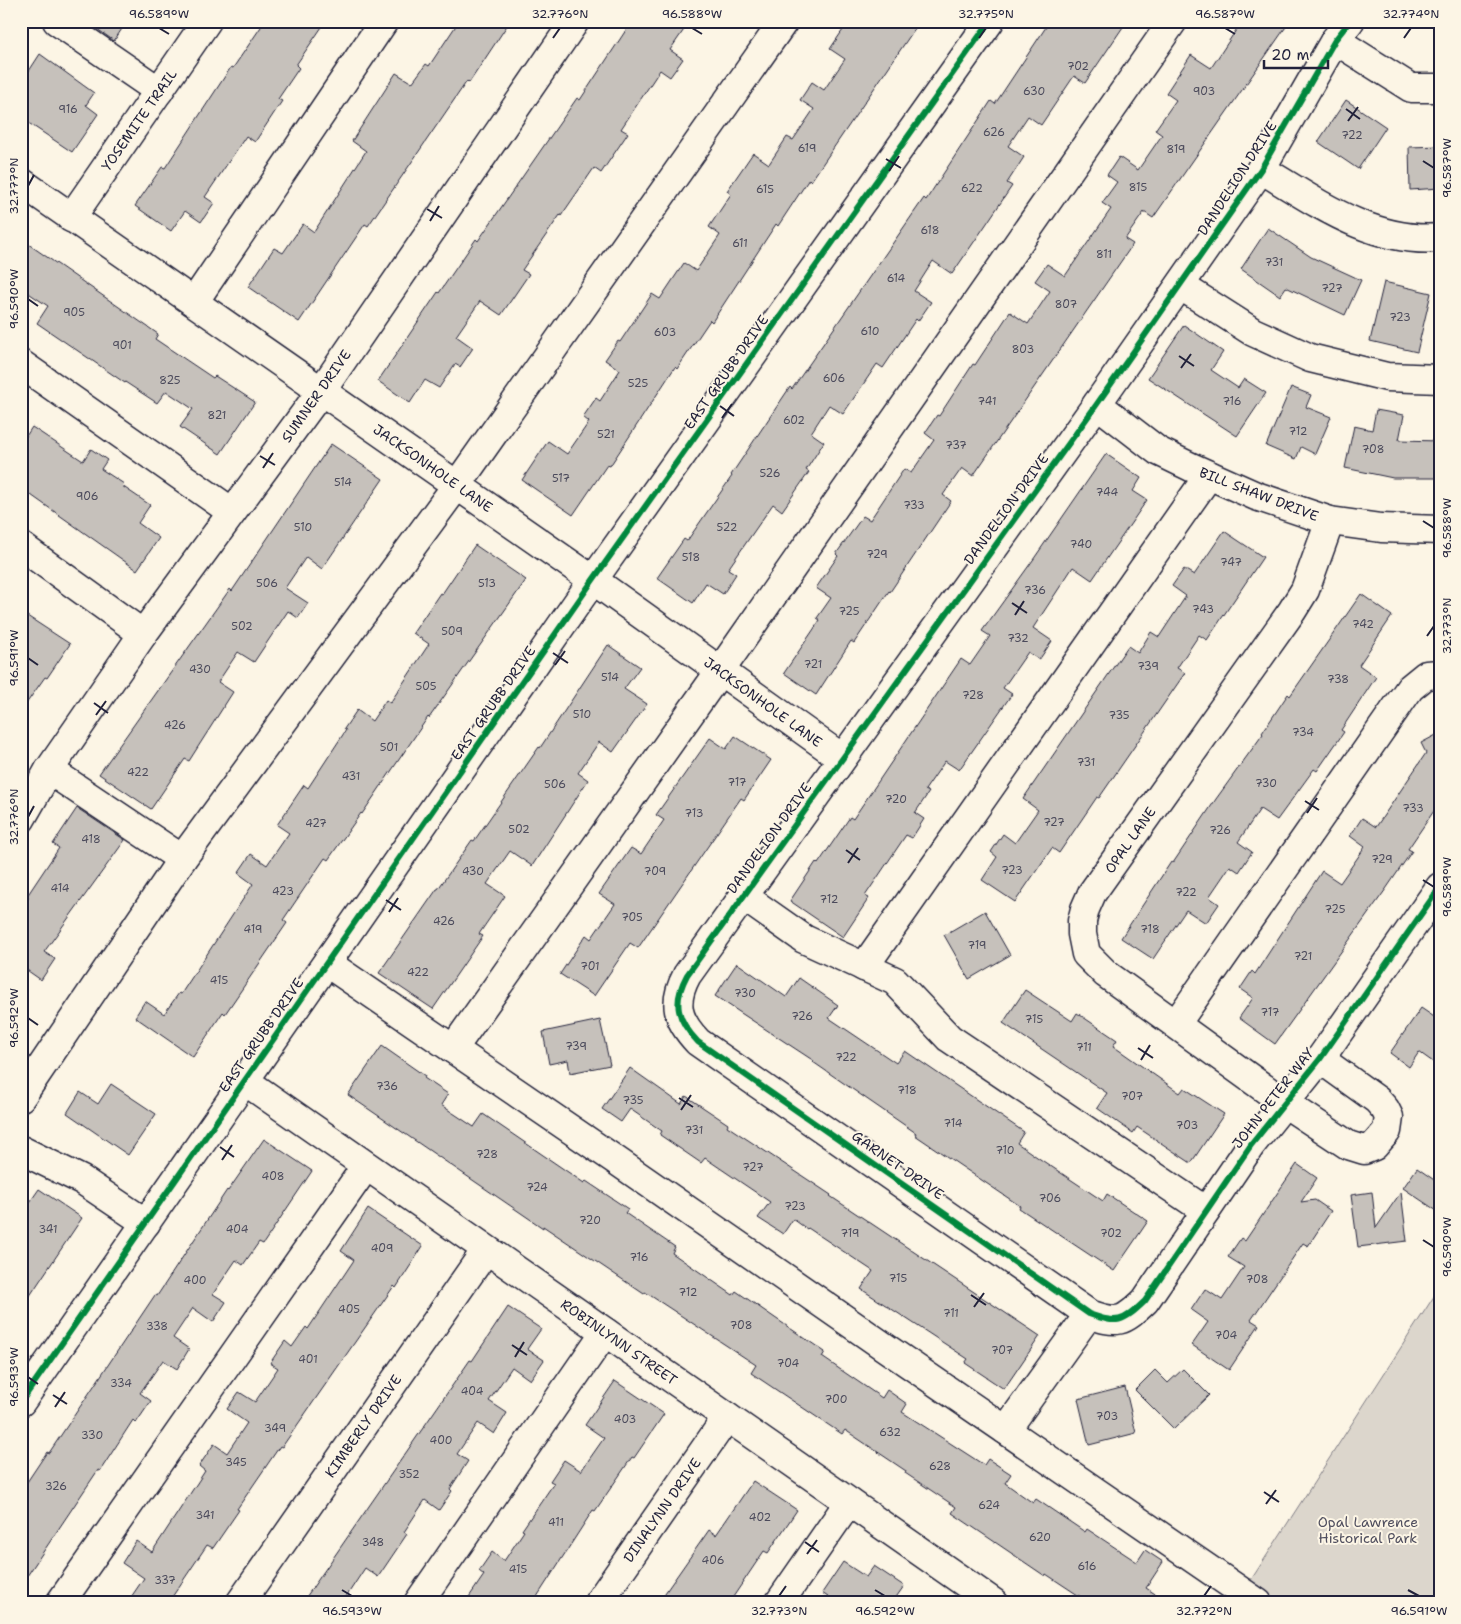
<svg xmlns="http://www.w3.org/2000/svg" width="1461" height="1624" font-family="'Shantell Sans',sans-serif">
	<rect width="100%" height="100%" fill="#fcf5e5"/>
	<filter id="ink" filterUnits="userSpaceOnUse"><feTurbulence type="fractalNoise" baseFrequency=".02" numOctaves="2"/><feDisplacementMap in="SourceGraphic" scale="10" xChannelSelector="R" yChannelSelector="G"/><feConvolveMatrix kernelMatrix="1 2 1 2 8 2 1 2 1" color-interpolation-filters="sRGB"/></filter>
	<g filter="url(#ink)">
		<path fill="#dcd6cc" stroke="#7f7c84" d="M1440,1287V1603H1276L1249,1583Z"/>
		<g fill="#c6c1bb" stroke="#22223b">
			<path d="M86,21H127L114,41Z"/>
			<path d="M265,21H326L296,65L299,68L278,99L282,101L255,142L246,136L205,197L214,203L201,222L185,211L171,231L135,206L162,167L165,168L231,67L233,68Z"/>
			<path d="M459,21H510L469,83L467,81L368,226L365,224L299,322L248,287L274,248L283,253L303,224L314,232L366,151L352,141L396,73L412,83L426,64L429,66Z"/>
			<path d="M632,21H690L670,50L683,59L670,77L660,70L621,129L628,133L601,173L594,168L561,216L560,215L522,270L529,274L501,315L480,301L456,336L473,348L460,367L455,364L439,388L425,380L410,403L378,381L438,292L439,293L476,239L478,241L577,98L580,100Z"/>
			<path d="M849,21H920L811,181L809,179L778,226L776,224L712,322L710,320L677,369L675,367L610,466L607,465L573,515L522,480L548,441L567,454L589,422L583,417L596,398L600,401L620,370L605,360L618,341L620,342L652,294L660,299L684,263L696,271L720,235L709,227L731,194L727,191L753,153L769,164L787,137L793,140L814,109L800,100L812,82L824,90L845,59L830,49Z"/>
			<path d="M1050,21H1127L1085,83L1074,76L1041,125L1028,116L1008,146L1024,157L1007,183L1012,186L985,226L952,274L933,261L914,291L931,302L918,321L916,319L883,368L877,364L843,414L829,405L811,433L824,442L806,470L809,472L782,511L773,504L728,569L736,574L723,594L706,583L693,603L657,578L684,539L687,541L732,476L731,475L790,387L792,389L924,198L926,200L991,101L995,104Z"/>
			<path d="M1242,21H1290L1153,218L1144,212L1125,239L1133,244L973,476L962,468L943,495L951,501L890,592L889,591L854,643L851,641L816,695L784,673L820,620L817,618L831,598L816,588L838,556L836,554L863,516L870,520L904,469L911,473L934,440L925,433L937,415L939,416L973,364L975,365L1010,312L1028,324L1050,291L1035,281L1047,264L1065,276L1111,209L1102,203L1117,182L1107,175L1119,157L1138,170L1162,135L1155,130L1176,100L1166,93L1191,55L1211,68Z"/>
			<path d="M40,54L94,93L86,105L98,114L72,152L21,118V66L29,71Z"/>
			<path d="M1346,100L1386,127L1358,169L1318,142Z"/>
			<path d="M1440,146V188L1410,190L1409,147Z"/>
			<path d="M1268,228L1311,257L1361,280L1345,315L1286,287L1280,296L1241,269Z"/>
			<path d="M21,239L158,334L155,339L213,378L215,376L255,402L220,454L180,427L193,409L166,391L157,403L125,382V383L37,323L48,306L21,288Z"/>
			<path d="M1384,282L1431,293L1417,352L1370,341Z"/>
			<path d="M1184,325L1223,352L1211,370L1238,388L1244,379L1266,393L1237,436L1148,378Z"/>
			<path d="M1291,387L1311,395L1306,407L1331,417L1315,454L1301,447L1296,459L1266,446Z"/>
			<path d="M1376,410L1404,415L1399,440L1440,441V478H1393L1345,468L1354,426L1372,430Z"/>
			<path d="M32,427L83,461L91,449L107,460L101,469L124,484L122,486L150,505L138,523L159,538L137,570L21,488V444Z"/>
			<path d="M331,444L383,479L322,569L306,557L285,588L308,603L298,618L288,611L254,662L238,652L218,682L233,692L189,761L185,759L151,809L99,774L230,589L232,591Z"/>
			<path d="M1106,454L1141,478L1133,491L1147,500L1092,580L1073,567L1033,628L1052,641L1039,660L1028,652L1003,688L1012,694L959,770L945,761L925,790L929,792L915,813L924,819L912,838L906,835L865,896L869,898L843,937L790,901L816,862L818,864L850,817L853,819L961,659L970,665L990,636L982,631L1033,560Z"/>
			<path d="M1224,531L1263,557L1207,640L1199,635L1177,668L1185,673L1099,798L1097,797L1059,853L1052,848L1015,902L982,880L997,857L991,852L1003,834L1015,843L1038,810L1023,799L1128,646L1138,653L1151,632L1159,637L1186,596L1172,586L1184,569L1194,575Z"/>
			<path d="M475,545L526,580L429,718L428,717L362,814L361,813L328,860L325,858L283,920L287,923L225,1014L223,1012L193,1057L135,1017L145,1001L164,1014L179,993L181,994L253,884L238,873L251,854L267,865L289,833L277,825L304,785L308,788L346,730L344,729L357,710L372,721L386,700L390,703L429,644L413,633L440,593L442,594Z"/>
			<path d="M1361,594L1392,616L1359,665L1376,677L1341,730L1344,732L1317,771L1314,769L1277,820L1260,809L1238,842L1252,852L1239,872L1230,866L1209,897L1219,904L1206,923L1186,910L1153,959L1121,938L1171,862L1173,863L1216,799L1263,734L1262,733L1288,694L1290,696Z"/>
			<path d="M21,612L70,644L47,678L45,677L21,711Z"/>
			<path d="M608,645L640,667L624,689L647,704L613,752L599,742L578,773L588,780L532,866L510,851L487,884L505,896L479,934L483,936L433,1009L379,973L437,889H438L472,840L474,841L539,747L540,748Z"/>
			<path d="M1440,733V802L1408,849L1412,851L1386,889L1275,1044L1239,1018L1253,998L1240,989L1252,971L1255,974L1322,871L1340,883L1365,847L1350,836L1362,818L1376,827L1426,753L1421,743Z"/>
			<path d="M735,736L771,760L744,800L741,798L638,948L630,943L594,996L560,974L586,935L591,939L615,904L599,894L631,848L641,854L664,820L656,815L710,738L726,749Z"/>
			<path d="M77,808L125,840L44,952L55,959L41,980L21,966V909L29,897L27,896L59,848L53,844Z"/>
			<path d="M985,911L1010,955L969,979L944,935Z"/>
			<path d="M737,963L786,997L799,978L838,1005L829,1018L896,1063L905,1051L1024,1132L1017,1143L1037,1157L1103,1201L1107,1194L1148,1221L1114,1271L1019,1208L1020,1206L915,1135L916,1133L813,1062L814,1061L715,996Z"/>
			<path d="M1025,990L1072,1021L1077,1013L1117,1040L1113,1046L1180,1093L1184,1088L1224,1114L1191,1163L1137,1127L1133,1133L1097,1108L1107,1093L1003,1023Z"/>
			<path d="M1421,1008L1440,1021V1067L1419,1052L1409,1067L1390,1053Z"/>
			<path d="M600,1020L610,1065L570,1073L568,1060L549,1064L543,1032Z"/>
			<path d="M382,1046L425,1076L424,1078L448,1094L441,1105L474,1127L483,1114L584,1183L586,1181L628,1209L625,1213L675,1247L672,1253L733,1295L736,1291L775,1318L825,1352L822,1357L882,1398L887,1390L907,1404L902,1412L984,1465L988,1459L1011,1474L1005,1483L1033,1503L1036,1499L1085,1532L1087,1529L1137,1562L1145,1550L1163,1562L1146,1588L1169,1603H1090L1046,1574L1045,1576L952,1513L956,1507L905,1473L906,1471L845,1430L842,1434L751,1373L756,1365L645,1292L644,1294L543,1226V1228L348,1095Z"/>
			<path d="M630,1068L681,1104L686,1096L728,1124L727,1126L831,1195L830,1196L1040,1336L1004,1389L965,1363L968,1359L861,1289L873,1271L808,1228L807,1229L793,1219L783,1234L758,1218L770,1202L705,1158L701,1163L660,1135L662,1131L630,1109L621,1122L602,1109Z"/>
			<path d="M111,1084L156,1114L128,1155L67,1113L80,1092L98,1104Z"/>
			<path d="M264,1139L312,1171L263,1244L259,1242L243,1265L236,1260L213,1294L226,1302L213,1322L193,1308L173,1338L189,1349L177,1369L163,1360L140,1393L151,1401L136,1423L133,1420L100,1471L98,1470L21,1585V1491L47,1452L49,1453L155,1295L157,1296L227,1190L228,1191Z"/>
			<path d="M1297,1164L1317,1178L1301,1202L1315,1200L1331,1211L1308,1246L1303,1243L1251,1320L1259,1325L1229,1370L1192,1345L1208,1322L1191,1310L1205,1289L1222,1300L1244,1267L1228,1257L1241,1238L1245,1241Z"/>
			<path d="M1417,1168L1440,1184V1213L1403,1188Z"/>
			<path d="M39,1189L82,1218L21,1309V1215Z"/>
			<path d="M1372,1192L1376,1228L1401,1192L1407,1241L1358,1247L1351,1195Z"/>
			<path d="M368,1209L423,1246L396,1288L394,1286L282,1447L280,1446L237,1509L239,1510L213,1548L207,1545L168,1603H127L144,1578L122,1563L136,1541L152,1552L205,1471L199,1466L214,1444L227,1453L247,1423L227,1409L239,1392L255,1402L278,1368L270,1363L285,1341L292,1347L306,1327L308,1329L354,1260L341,1251Z"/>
			<path d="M508,1307L541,1329L527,1349L544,1360L530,1380L512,1367L489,1401L507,1413L494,1434L478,1423L457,1454L468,1461L450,1489L452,1491L439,1510L425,1500L404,1532L407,1534L378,1577L365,1568L342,1603H302L470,1360L472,1361Z"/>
			<path d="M1183,1369L1209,1395L1174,1429L1135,1390L1155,1370L1168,1383Z"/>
			<path d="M615,1381L664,1414L634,1458L632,1457L595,1511L593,1510L533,1603H465L484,1575L479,1571L492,1552L504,1561L524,1531L522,1530L554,1483L550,1481L564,1460L581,1471L604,1438L585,1425Z"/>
			<path d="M1125,1387L1136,1433L1089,1445L1078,1399Z"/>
			<path d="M753,1481L797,1510L768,1553L764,1551L729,1603H658L709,1530L716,1535Z"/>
			<path d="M843,1562L866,1577L874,1566L904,1586L892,1603H837L822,1593Z"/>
		</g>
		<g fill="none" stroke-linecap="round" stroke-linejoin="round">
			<g stroke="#22223b" stroke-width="31">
				<g id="minor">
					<path d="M57,21L159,91"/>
					<path d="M1350,21L1335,40L1261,169L1097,404L687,975C672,1003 677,1020 698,1042L1089,1314C1118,1324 1122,1323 1145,1301L1251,1145L1320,1059L1440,887"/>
					<path d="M1335,40L1411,88H1440"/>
					<path d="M1261,169C1316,202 1373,244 1440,238"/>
					<path d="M21,182L593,580L842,758"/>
					<path d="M71,218L207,21"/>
					<path d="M1181,286L1253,332L1310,358L1387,377L1440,379"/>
					<path d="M194,302L384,21"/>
					<path d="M21,364L232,512"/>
					<path d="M1097,404L1158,451L1191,467L1256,496L1330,521L1381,528L1440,530"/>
					<path d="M21,546L143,634"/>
					<path d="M49,770L182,859"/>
					<path d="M21,819L49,770L143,634L322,390L575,21"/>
					<path d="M743,896L804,939L895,981L949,1038L1206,1211"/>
					<path d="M327,963L614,1159L886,1348L1258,1603"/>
					<path d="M864,967L1209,475"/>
					<path d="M1176,1024L1410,688L1426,675L1440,674"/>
					<path d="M453,1049L720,671L1173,21"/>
					<path d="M1320,1059L1377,1100L1385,1109L1389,1117L1387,1131L1374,1146L1364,1150L1348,1145L1286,1104L1106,974L1086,954L1082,934V921L1085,909L1092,893L1292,611L1305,590L1330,521"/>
					<path d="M245,1081L994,1603"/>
					<path d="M21,1097L182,859L457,485L784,21"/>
					<path d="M21,1150L82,1180L146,1223"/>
					<path d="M21,1402L593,580L990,21"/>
					<path d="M1006,1430L1089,1314"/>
					<path d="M60,1603L366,1166"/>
					<path d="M240,1603L486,1250"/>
					<path d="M418,1603L605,1332"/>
					<path d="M598,1603L727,1417"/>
					<path d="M779,1603L849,1502"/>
				</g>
			</g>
			<use href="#minor" stroke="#fcf5e5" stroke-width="28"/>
			<g stroke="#fcf5e5" stroke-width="9">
				<g id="cycleway">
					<path d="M1350,21L1335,40L1261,169L1097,404L687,975C672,1003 677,1020 698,1042L1089,1314C1118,1324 1122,1323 1145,1301L1251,1145L1320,1059L1440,887"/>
					<path d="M21,1402L593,580L990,21"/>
				</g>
			</g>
			<use href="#cycleway" stroke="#00873e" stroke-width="6"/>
		</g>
	</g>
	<path fill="none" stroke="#22223b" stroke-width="2" d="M159,28L169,34M692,28L702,34M1225,28L1235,34M553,38L560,28M979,38L986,28M1404,38L1411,28M1346,109L1360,119M1348,121L1358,107M886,159L901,168M1423,161L1434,168M889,171L899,156M28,186L34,175M427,209L442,218M430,221L439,206M28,299L38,306M1179,356L1194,366M1181,368L1191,354M720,406L734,416M722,418L732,404M260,456L275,465M263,468L273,453M1423,521L1434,528M1012,603L1027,613M1015,615L1024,601M1427,636L1434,626M553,653L568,663M28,658L38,665M555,665L565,651M94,703L108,713M96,715L106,701M1305,801L1319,810M1307,813L1317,798M28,817L34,806M846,850L860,860M848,863L858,848M1423,880L1434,887M386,900L401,910M389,912L398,898M28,1018L38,1025M1138,1048L1153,1058M1141,1060L1150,1045M679,1098L693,1107M681,1110L691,1095M220,1147L234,1157M222,1160L232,1145M1423,1240L1434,1247M971,1295L986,1305M974,1307L984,1293M512,1345L527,1355M515,1357L524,1342M28,1377L38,1384M53,1395L67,1404M55,1407L65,1392M1264,1492L1279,1502M1266,1504L1276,1490M805,1542L819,1552M807,1554L817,1540M342,1590L352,1596M875,1590L885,1596M1408,1590L1419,1596M779,1596L786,1586M1204,1596L1211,1586"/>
	<g text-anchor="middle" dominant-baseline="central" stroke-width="4" stroke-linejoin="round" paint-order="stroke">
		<g font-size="11" fill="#4b4a5b">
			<text x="1078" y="66">702</text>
			<text x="1034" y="91">630</text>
			<text x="1204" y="91">903</text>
			<text x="68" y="109">916</text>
			<text x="994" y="132">626</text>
			<text x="1352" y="135">722</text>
			<text x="807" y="148">619</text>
			<text x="1176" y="149">819</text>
			<text x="1138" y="187">815</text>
			<text x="972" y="188">622</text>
			<text x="765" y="189">615</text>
			<text x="930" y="230">618</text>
			<text x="740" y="243">611</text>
			<text x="1104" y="254">811</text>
			<text x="1274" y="262">731</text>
			<text x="896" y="278">614</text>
			<text x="1332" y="288">727</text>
			<text x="1066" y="304">807</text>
			<text x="74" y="312">905</text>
			<text x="1400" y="317">723</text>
			<text x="870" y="331">610</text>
			<text x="665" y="332">603</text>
			<text x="122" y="345">901</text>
			<text x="1023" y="349">803</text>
			<text x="834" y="378">606</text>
			<text x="170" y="380">825</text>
			<text x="638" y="383">525</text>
			<text x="987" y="401">741</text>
			<text x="1232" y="401">716</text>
			<text x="217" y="415">821</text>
			<text x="794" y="420">602</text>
			<text x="1298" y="431">712</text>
			<text x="606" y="434">521</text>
			<text x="956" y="445">737</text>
			<text x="1373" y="449">708</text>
			<text x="770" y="473">526</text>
			<text x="561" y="478">517</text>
			<text x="343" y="482">514</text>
			<text x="1107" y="492">744</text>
			<text x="87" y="496">906</text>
			<text x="914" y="505">733</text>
			<text x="303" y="527">510</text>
			<text x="727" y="527">522</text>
			<text x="1081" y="544">740</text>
			<text x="877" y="554">729</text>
			<text x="691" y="557">518</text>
			<text x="1231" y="562">747</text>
			<text x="267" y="583">506</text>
			<text x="487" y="583">513</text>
			<text x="1035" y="590">736</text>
			<text x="1203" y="609">743</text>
			<text x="849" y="611">725</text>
			<text x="1363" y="624">742</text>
			<text x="242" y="626">502</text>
			<text x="452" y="631">509</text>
			<text x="1018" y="638">732</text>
			<text x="813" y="664">721</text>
			<text x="1148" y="666">739</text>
			<text x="200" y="669">430</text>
			<text x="610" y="677">514</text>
			<text x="1338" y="679">738</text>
			<text x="426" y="686">505</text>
			<text x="973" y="695">728</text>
			<text x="582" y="714">510</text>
			<text x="1119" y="715">735</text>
			<text x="175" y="725">426</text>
			<text x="1303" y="732">734</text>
			<text x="389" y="747">501</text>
			<text x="1086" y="762">731</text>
			<text x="138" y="772">422</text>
			<text x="351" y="776">431</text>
			<text x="737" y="782">717</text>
			<text x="1266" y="783">730</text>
			<text x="555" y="784">506</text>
			<text x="896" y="799">720</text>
			<text x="1413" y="808">733</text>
			<text x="694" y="813">713</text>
			<text x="1054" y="822">727</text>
			<text x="316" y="823">427</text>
			<text x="519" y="829">502</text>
			<text x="1220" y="830">726</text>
			<text x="91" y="839">418</text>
			<text x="1382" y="859">729</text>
			<text x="1012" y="870">723</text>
			<text x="473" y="871">430</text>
			<text x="655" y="871">709</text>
			<text x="60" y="888">414</text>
			<text x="283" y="891">423</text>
			<text x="1186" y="892">722</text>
			<text x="829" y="899">712</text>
			<text x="1335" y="909">725</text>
			<text x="632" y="917">705</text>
			<text x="444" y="921">426</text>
			<text x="253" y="929">419</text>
			<text x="1150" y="929">718</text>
			<text x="977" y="945">719</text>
			<text x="1303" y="956">721</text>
			<text x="590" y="966">701</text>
			<text x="418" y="972">422</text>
			<text x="219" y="980">415</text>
			<text x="745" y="993">730</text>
			<text x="1270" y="1012">717</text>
			<text x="802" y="1016">726</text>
			<text x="1034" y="1019">715</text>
			<text x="576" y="1046">739</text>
			<text x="1084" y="1047">711</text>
			<text x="846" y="1057">722</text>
			<text x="387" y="1086">736</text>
			<text x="907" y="1090">718</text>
			<text x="1132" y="1096">707</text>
			<text x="633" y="1100">735</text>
			<text x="953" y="1123">714</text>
			<text x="1187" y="1125">703</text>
			<text x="694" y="1130">731</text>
			<text x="1005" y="1150">710</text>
			<text x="487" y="1154">728</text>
			<text x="753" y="1167">727</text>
			<text x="273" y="1176">408</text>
			<text x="537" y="1187">724</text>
			<text x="1050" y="1198">706</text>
			<text x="795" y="1206">723</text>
			<text x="590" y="1220">720</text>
			<text x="48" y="1229">341</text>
			<text x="237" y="1229">404</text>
			<text x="850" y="1233">719</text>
			<text x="1111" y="1233">702</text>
			<text x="382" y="1248">409</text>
			<text x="639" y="1257">716</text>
			<text x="898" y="1278">715</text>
			<text x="1257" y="1279">708</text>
			<text x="195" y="1280">400</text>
			<text x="688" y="1292">712</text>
			<text x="349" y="1309">405</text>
			<text x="951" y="1313">711</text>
			<text x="741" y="1325">708</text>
			<text x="157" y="1326">338</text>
			<text x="1226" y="1335">704</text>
			<text x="1002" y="1350">707</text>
			<text x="308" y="1359">401</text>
			<text x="788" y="1363">704</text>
			<text x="121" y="1383">334</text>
			<text x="472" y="1391">404</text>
			<text x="836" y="1399">700</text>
			<text x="1107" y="1416">703</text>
			<text x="625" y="1419">403</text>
			<text x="275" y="1428">349</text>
			<text x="890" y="1432">632</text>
			<text x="92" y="1435">330</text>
			<text x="441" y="1440">400</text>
			<text x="236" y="1462">345</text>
			<text x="940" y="1466">628</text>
			<text x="409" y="1474">352</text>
			<text x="56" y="1486">326</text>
			<text x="989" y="1505">624</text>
			<text x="205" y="1515">341</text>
			<text x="760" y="1517">402</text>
			<text x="556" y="1522">411</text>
			<text x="1040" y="1537">620</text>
			<text x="373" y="1542">348</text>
			<text x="713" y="1560">406</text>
			<text x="1087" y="1566">616</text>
			<text x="518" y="1569">415</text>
			<text x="165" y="1580">337</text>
		</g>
		<g font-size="14" fill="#22223b" stroke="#fcf5e5">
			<text transform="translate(139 120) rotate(-55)">YOSEMITE TRAIL</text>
			<text transform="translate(1237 178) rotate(-57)">DANDELION DRIVE</text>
			<text transform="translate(726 372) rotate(-55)">EAST GRUBB DRIVE</text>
			<text transform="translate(316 396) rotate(-55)">SUMNER DRIVE</text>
			<text transform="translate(433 468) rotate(35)">JACKSONHOLE LANE</text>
			<text transform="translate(1259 494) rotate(21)">BILL SHAW DRIVE</text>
			<text transform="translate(1006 509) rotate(-54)">DANDELION DRIVE</text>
			<text transform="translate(763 702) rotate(36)">JACKSONHOLE LANE</text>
			<text transform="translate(493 703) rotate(-55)">EAST GRUBB DRIVE</text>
			<text transform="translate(769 838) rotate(-54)">DANDELION DRIVE</text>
			<text transform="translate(1130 840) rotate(-55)">OPAL LANE</text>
			<text transform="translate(261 1035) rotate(-55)">EAST GRUBB DRIVE</text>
			<text transform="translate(1273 1098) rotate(-52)">JOHN PETER WAY</text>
			<text transform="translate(898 1165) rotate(35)">GARNET DRIVE</text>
			<text transform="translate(619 1342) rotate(35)">ROBINLYNN STREET</text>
			<text transform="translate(363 1426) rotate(-55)">KIMBERLY DRIVE</text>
			<text transform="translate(662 1510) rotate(-55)">DINALYNN DRIVE</text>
		</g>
		<g font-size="14" fill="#504f5f" stroke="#fcf5e5">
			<text x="1368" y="1522">Opal Lawrence<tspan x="1368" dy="16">Historical Park</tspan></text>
		</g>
	</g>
	<rect width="1461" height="1624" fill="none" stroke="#fcf5e5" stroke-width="55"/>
	<path d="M1264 60v8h64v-8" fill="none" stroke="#22223b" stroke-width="2.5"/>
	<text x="1271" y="60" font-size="15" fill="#22223b" stroke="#fcf5e5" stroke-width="4" paint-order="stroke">20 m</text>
	<rect x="28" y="28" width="1406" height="1568" fill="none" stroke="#22223b" stroke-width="2"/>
	<g font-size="12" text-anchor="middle" fill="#22223b">
		<text x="159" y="18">96.589°W</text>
		<text x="560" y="18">32.776°N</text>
		<text x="692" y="18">96.588°W</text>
		<text x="986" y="18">32.775°N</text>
		<text x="1225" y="18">96.587°W</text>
		<text x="1411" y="18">32.774°N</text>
		<text transform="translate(1447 168) rotate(-90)" y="4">96.587°W</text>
		<text transform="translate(14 186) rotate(-90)" y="4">32.777°N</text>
		<text transform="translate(14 299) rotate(-90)" y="4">96.590°W</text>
		<text transform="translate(1447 528) rotate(-90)" y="4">96.588°W</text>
		<text transform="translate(1447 626) rotate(-90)" y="4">32.773°N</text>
		<text transform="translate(14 658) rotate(-90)" y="4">96.591°W</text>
		<text transform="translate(14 817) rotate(-90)" y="4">32.776°N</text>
		<text transform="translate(1447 887) rotate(-90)" y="4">96.589°W</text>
		<text transform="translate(14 1018) rotate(-90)" y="4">96.592°W</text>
		<text transform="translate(1447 1247) rotate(-90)" y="4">96.590°W</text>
		<text transform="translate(14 1377) rotate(-90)" y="4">96.593°W</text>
		<text x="352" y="1615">96.593°W</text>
		<text x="779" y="1615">32.773°N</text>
		<text x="885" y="1615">96.592°W</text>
		<text x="1204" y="1615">32.772°N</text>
		<text x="1419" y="1615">96.591°W</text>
	</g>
</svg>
